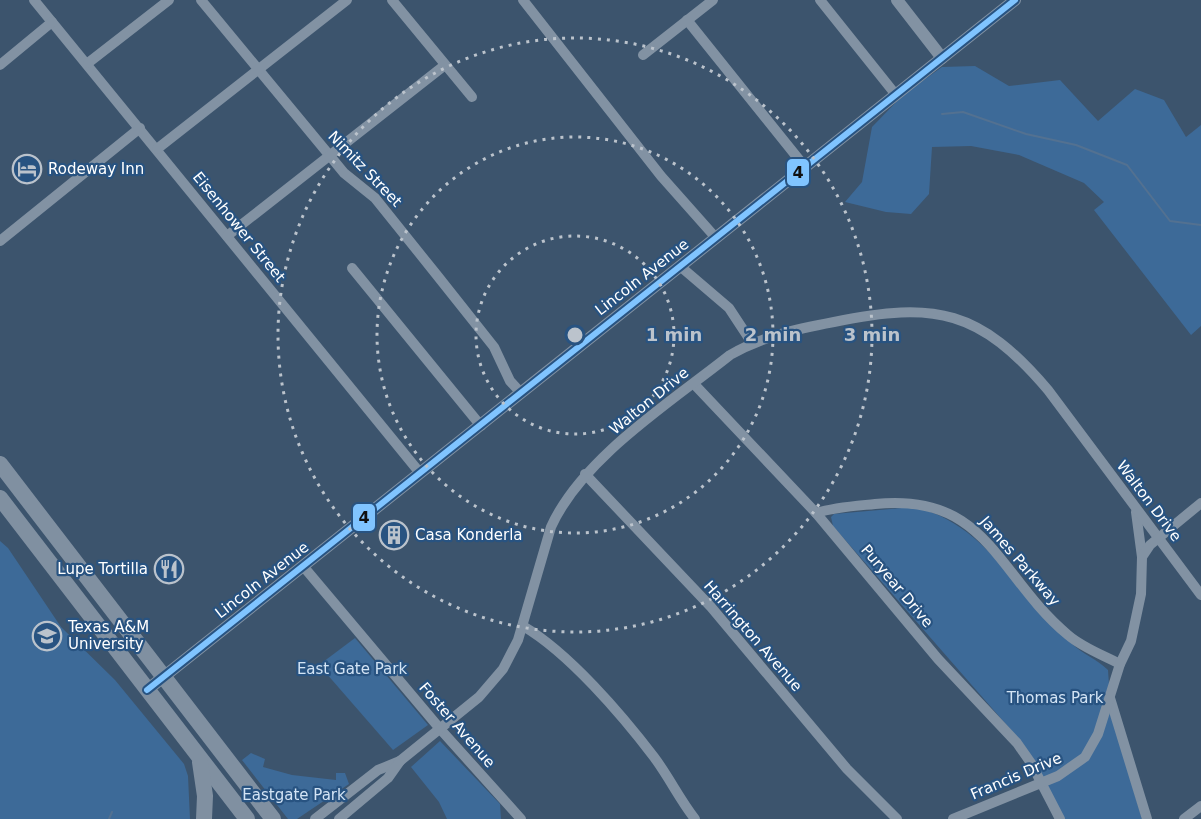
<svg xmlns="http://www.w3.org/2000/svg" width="1201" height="819" font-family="'DejaVu Sans',sans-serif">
	<rect width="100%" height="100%" fill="#3c546d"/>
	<g fill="#3d6a98">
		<path d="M975,66L1009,86L1060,80L1098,121L1135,89L1164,100L1186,137L1201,125V326L1191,335L1094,210L1104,202L1084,183L1019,155L971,146L932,147L929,194L911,214L886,212L845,202L862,182L872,127L903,95L942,67Z"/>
		<path d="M913,507C986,522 1019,597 1071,643C1082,654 1097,659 1108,670L1111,714L1142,819H1064L1024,745L833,526L831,517L834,514Z"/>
		<path d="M0,541L8,548L61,627L115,680L184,764L188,776L190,819H0Z"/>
		<path d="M355,638L428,725L393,750L319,665Z"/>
		<path d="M440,741L500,804L501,819H447L439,802L411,767Z"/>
		<path d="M251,753L265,759L263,767L292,775L336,780V773H345L349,784L297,819H288L242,760Z"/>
	</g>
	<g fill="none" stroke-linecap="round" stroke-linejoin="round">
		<g stroke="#537191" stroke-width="2">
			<path d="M942,114L963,112L1026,134L1076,145L1127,165L1170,221L1201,225"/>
			<path d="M109,819L112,812"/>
		</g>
		<g stroke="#8292a3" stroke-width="10">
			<path d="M34,0L420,473"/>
			<path d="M201,0L330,156L344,173L375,198L436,274L494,347L510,381L521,393"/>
			<path d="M392,0L472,97"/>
			<path d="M523,0L661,176L716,238"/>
			<path d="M820,0L896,95"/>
			<path d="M687,20L805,167"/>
			<path d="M643,55L713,0"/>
			<path d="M88,63L169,0"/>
			<path d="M0,65L52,22"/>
			<path d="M157,149L347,0"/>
			<path d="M227,236L445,65"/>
			<path d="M0,241L140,128"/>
			<path d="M681,267L729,308L752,343"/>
			<path d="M352,268L481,426"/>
			<path d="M694,384L816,513L938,659L1017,743L1031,763L1060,819"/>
			<path d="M585,474L711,607L847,769L897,819"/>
			<path d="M1136,512L1142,557"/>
			<path d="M816,513C836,507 855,506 875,504C988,492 997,576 1068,635C1083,648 1103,655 1120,664"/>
			<path d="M303,566L441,730L521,819"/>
			<path d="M523,626C569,653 622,715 654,757C669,777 680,800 695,819"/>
			<path d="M1110,698L1147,819"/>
			<path d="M315,819L378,770L400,761"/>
			<path d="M339,819L388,778L400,761L479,697L503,669L518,640L551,527C582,458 671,402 730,355C763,336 797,329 834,322C936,301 980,310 1048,390L1201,595"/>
			<path d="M953,819L1058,776L1085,757L1098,734L1120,664L1131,641L1141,594L1142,557L1150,545L1201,503"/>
			<path d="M1184,819L1201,806"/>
		</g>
		<g stroke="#8292a3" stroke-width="12">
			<path d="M897,0L942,58"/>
			<path d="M147,690L1015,0"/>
		</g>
		<g stroke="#8090a1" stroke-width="16">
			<path d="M0,464L273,819"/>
			<path d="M0,498L247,819"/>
			<path d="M200,762L205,796L204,819"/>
		</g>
		<g stroke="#285381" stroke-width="10">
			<path id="bus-1" d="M147,690L1015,0"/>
		</g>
		<use href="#bus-1" stroke="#80c4ff" stroke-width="6"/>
	</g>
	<g fill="none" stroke="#bbc3cc" stroke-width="3" stroke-dasharray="3 6">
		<circle cx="575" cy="335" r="99"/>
		<circle cx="575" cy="335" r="198"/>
		<circle cx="575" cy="335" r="297"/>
	</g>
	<defs>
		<g id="hotel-ring" transform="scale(1.5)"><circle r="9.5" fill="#285381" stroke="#bbc3cc" stroke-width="1.5"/><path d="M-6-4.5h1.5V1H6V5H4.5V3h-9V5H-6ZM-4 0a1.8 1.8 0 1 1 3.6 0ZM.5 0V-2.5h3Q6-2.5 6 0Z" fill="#bbc3cc"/></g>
		<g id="building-ring" transform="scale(1.5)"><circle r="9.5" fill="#285381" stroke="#bbc3cc" stroke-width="1.5"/><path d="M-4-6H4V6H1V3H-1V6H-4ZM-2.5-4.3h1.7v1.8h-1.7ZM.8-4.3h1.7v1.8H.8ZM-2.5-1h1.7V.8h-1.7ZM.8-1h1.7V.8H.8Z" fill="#bbc3cc"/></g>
		<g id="restaurant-ring" transform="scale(1.5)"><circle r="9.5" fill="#285381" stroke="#bbc3cc" stroke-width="1.5"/><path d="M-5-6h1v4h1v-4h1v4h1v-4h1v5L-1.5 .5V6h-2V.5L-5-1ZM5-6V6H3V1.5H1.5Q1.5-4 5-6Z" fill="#bbc3cc"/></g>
		<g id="university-ring" transform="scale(1.5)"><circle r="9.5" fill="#285381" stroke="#bbc3cc" stroke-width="1.5"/><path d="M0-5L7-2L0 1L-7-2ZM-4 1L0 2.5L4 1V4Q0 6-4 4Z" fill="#bbc3cc"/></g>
	</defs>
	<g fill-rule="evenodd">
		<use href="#hotel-ring" x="27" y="169"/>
		<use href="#building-ring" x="394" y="535"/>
		<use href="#restaurant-ring" x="169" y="569"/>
		<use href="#university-ring" x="47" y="636"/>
	</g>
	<g text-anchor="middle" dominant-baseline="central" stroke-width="4.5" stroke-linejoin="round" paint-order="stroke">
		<g font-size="15" fill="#fff" stroke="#285381" text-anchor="start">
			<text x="48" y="169">Rodeway Inn</text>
			<text x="415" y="535">Casa Konderla</text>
			<text x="148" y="569" text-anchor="end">Lupe Tortilla</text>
			<text x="68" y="627">Texas A&amp;M<tspan x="68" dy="17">University</tspan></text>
		</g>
		<g font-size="15" fill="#fff" stroke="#285381">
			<text transform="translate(365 169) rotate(46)">Nimitz Street</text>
			<text transform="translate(239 227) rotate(51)">Eisenhower Street</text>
			<text transform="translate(642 277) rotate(-38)">Lincoln Avenue</text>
			<text transform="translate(649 401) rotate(-39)">Walton Drive</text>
			<text transform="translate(1149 501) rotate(53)">Walton Drive</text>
			<text transform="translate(1020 561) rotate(49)">James Parkway</text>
			<text transform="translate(262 580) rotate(-38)">Lincoln Avenue</text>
			<text transform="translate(897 586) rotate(50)">Puryear Drive</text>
			<text transform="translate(753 636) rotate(49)">Harrington Avenue</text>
			<text transform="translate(457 725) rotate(49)">Foster Avenue</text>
			<text transform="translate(1016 776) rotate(-23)">Francis Drive</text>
		</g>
		<g font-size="15" fill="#d3e4f5" stroke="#285381">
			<text x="352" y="669">East Gate Park</text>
			<text x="1055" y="698">Thomas Park</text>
			<text x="294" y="795">Eastgate Park</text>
		</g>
	</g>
	<circle cx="575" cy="335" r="9" fill="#bbc3cc" stroke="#285381" stroke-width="3"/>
	<g font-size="18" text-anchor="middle" font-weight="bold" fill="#bbc3cc" stroke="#285381" stroke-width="4.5" stroke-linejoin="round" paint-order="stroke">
		<text x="674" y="341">1 min</text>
		<text x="773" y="341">2 min</text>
		<text x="872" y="341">3 min</text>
	</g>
	<g stroke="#285381" stroke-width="2">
		<rect x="786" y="158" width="24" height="29" rx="6" fill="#80c4ff"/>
		<rect x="352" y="503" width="24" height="29" rx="6" fill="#80c4ff"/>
	</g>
	<g font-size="16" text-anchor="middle" font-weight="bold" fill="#111">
		<text x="798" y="178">4</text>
		<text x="364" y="523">4</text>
	</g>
</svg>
